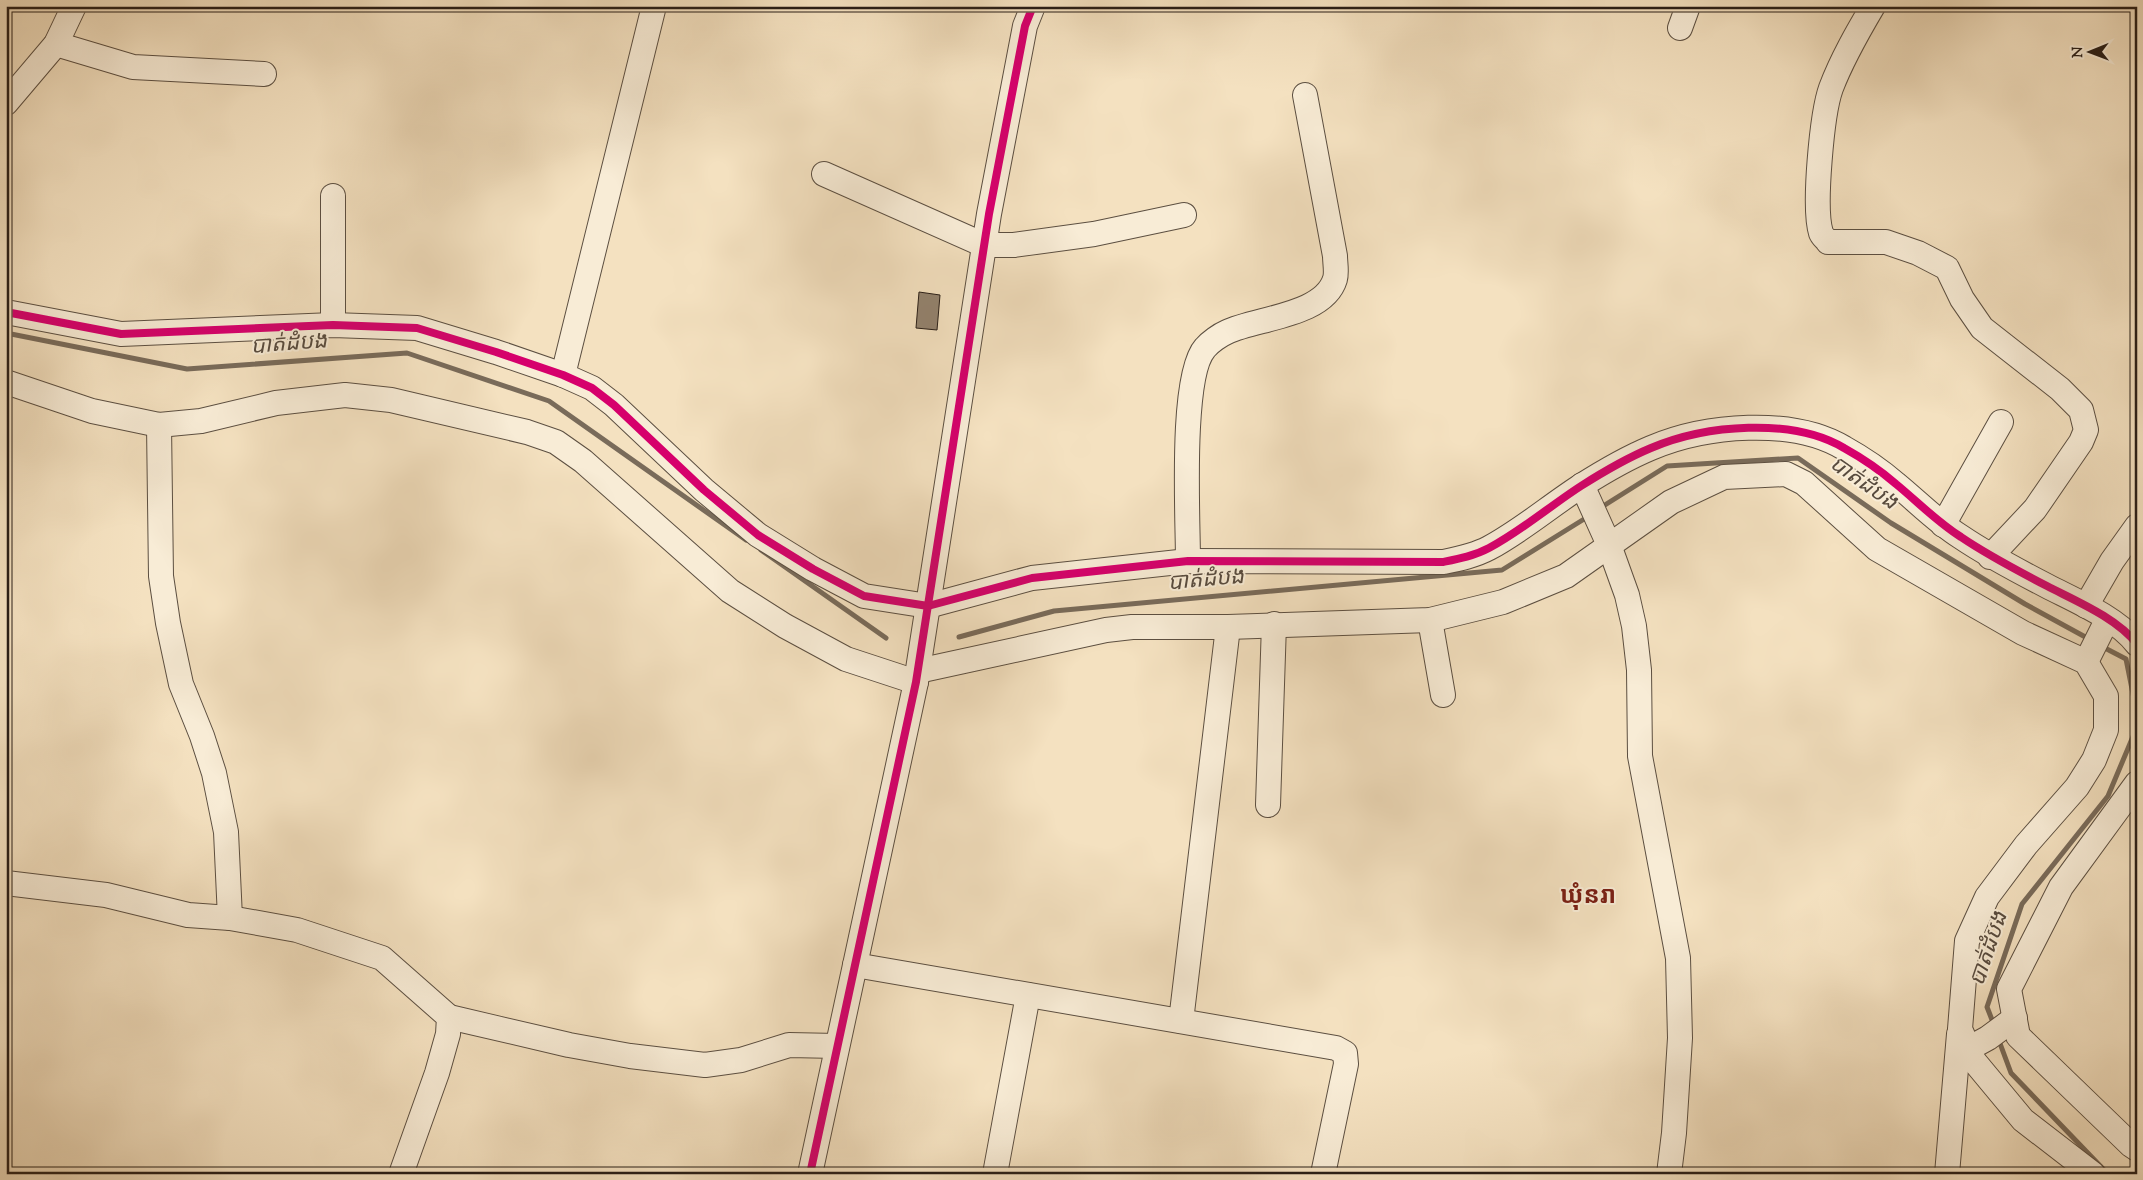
<svg xmlns="http://www.w3.org/2000/svg" width="2143" height="1180" font-family="'Sorts Mill Goudy','Noto Sans Khmer',serif">
	<rect width="100%" height="100%" fill="#f4e1c0"/>
	<filter id="stains"><feTurbulence type="fractalNoise" baseFrequency=".004" numOctaves="4"/><feColorMatrix values="0 0 0 0 .2 0 0 0 0 .09 0 0 0 0 .02 0 0 0 .5 -.17"/></filter>
	<radialGradient id="worn" r=".72"><stop offset=".6" stop-color="#630" stop-opacity="0"/><stop offset="1" stop-color="#630" stop-opacity=".3"/></radialGradient>
	<g fill="none" stroke-linecap="round" stroke-linejoin="round">
		<g stroke="#796b5a" stroke-width="5">
			<path d="M6,333L187,369L407,353L549,401L746,540"/>
			<path d="M1600,508L1667,466L1798,458L1891,523L2025,604L2089,639"/>
			<path d="M761,550L886,638"/>
			<path d="M959,637L1054,611L1502,570L1589,516"/>
			<path d="M2101,646L2126,659L2137,714"/>
			<path d="M1994,1025L1987,1007L2022,904L2108,796L2137,727"/>
			<path d="M1998,1038L2011,1073L2108,1174"/>
		</g>
	</g>
	<path fill="#93836f" stroke="#291e17" d="M919,292L940,295L937,330L916,328Z"/>
	<g fill="none" stroke-linecap="round" stroke-linejoin="round">
		<g stroke="#5c4f41" stroke-width="26">
			<g id="minor">
				<path d="M1873,6C1857,33 1842,59 1831,88C1822,113 1813,208 1821,233C1822,236 1826,239 1828,242H1886L1918,253L1947,268L1962,299L1982,328L2060,389L2081,410L2086,430L2081,442L2035,509L1990,557"/>
				<path d="M1680,28L1688,6"/>
				<path d="M56,44L133,67L264,74"/>
				<path d="M6,103L56,44L74,6"/>
				<path d="M824,174L984,245H1014L1094,234L1184,215"/>
				<path d="M333,196V325"/>
				<path d="M6,312L121,334L333,325L417,328L496,352L563,375L592,388L614,405L704,490L758,535L813,569L864,596L928,606L1032,578L1188,561L1443,562C1458,559 1474,556 1489,548C1521,531 1550,506 1581,486C1603,472 1627,458 1651,448C1705,425 1792,417 1844,448C1862,458 1881,471 1896,484C1918,502 1937,522 1961,537C1989,556 2018,571 2047,586C2076,601 2117,618 2137,644"/>
				<path d="M563,375L654,6"/>
				<path d="M6,382L92,411L159,425L201,421L276,403L345,395L391,400L527,432L556,442L583,461L730,591L785,626L846,659L916,682"/>
				<path d="M159,425L161,576L168,623L181,684L202,736L214,773L226,832L230,918"/>
				<path d="M1582,485L1609,545L1627,595L1634,626L1639,670L1640,756L1678,958L1680,1038L1674,1133L1669,1174"/>
				<path d="M1943,525L2001,422"/>
				<path d="M1188,561C1188,519 1180,376 1205,348C1210,342 1220,335 1227,332C1256,318 1324,316 1335,279C1337,272 1335,263 1335,256L1305,95"/>
				<path d="M2086,606L2112,561L2137,526"/>
				<path d="M1430,620L1443,695"/>
				<path d="M2086,662L2107,620"/>
				<path d="M918,671L1106,630L1132,627H1228L1430,620L1503,602L1566,576L1671,502L1724,477L1786,474L1804,483L1877,549L2023,633L2086,662L2106,696V730L2094,760L2077,787L2026,845L1987,897L1967,941L1960,1029L1974,1061L2023,1120L2093,1174"/>
				<path d="M2137,783L2061,887L2009,989L2018,1036L2131,1145L2137,1149"/>
				<path d="M1268,805L1274,624"/>
				<path d="M6,883L106,895L188,915L230,918L297,930L382,958L449,1017L448,1034L437,1073L401,1174"/>
				<path d="M855,965L1336,1048L1345,1053L1346,1064L1323,1174"/>
				<path d="M449,1017L569,1045L630,1056L705,1065L741,1060L789,1045L837,1046"/>
				<path d="M1181,1021L1228,627"/>
				<path d="M1968,1049L1988,1038L2015,1018"/>
				<path d="M810,1174L916,682L989,214L1025,26L1033,6"/>
				<path d="M995,1174L1028,995"/>
				<path d="M1947,1174L1959,1034"/>
			</g>
		</g>
		<use href="#minor" stroke="#f8ecd6" stroke-width="24"/>
		<g stroke="#f8ecd6" stroke-width="11">
			<g id="cycleway">
				<path d="M6,312L121,334L333,325L417,328L496,352L563,375L592,388L614,405L704,490L758,535L813,569L864,596L928,606L1032,578L1188,561L1443,562C1458,559 1474,556 1489,548C1521,531 1550,506 1581,486C1603,472 1627,458 1651,448C1705,425 1792,417 1844,448C1862,458 1881,471 1896,484C1918,502 1937,522 1961,537C1989,556 2018,571 2047,586C2076,601 2117,618 2137,644"/>
				<path d="M810,1174L916,682L989,214L1025,26L1033,6"/>
			</g>
		</g>
		<use href="#cycleway" stroke="#d6006c" stroke-width="8"/>
	</g>
	<g text-anchor="middle" dominant-baseline="central" stroke-width="4" stroke-linejoin="round" paint-order="stroke">
		<g font-size="22" font-style="italic" fill="#584b3e" stroke="#f8ecd6">
			<text transform="translate(289 345) rotate(-4)">បាត់ដំបង</text>
			<text transform="translate(1863 484) rotate(35)">បាត់ដំបង</text>
			<text transform="translate(1206 581) rotate(-5)">បាត់ដំបង</text>
			<text transform="translate(1990 949) rotate(-71)">បាត់ដំបង</text>
		</g>
		<g font-size="24" font-weight="bold" fill="#7a1f14" stroke="#f8ecd6">
			<text x="1588" y="897">ឃុំនរា</text>
		</g>
	</g>
	<rect width="2143" height="1180" fill="none" stroke="#f4e1c0" stroke-width="25"/>
	<rect x="8" y="8" width="2128" height="1165" fill="none" stroke="#291e17" stroke-width="2.5"/>
	<rect x="12" y="12" width="2118" height="1155" fill="none" stroke="#291e17"/>
	<g transform="translate(2090 52) rotate(269)" stroke="#f8ecd6" stroke-width="4" paint-order="stroke">
	<path d="M0-4L9 19L0 12L-9 19Z" fill="#291e17"/>
	<text y="-8" font-size="14" font-weight="bold" text-anchor="middle" fill="#291e17">N</text>
	</g>
	<rect width="100%" height="100%" filter="url(#stains)"/>
	<rect width="100%" height="100%" fill="url(#worn)"/>
</svg>
